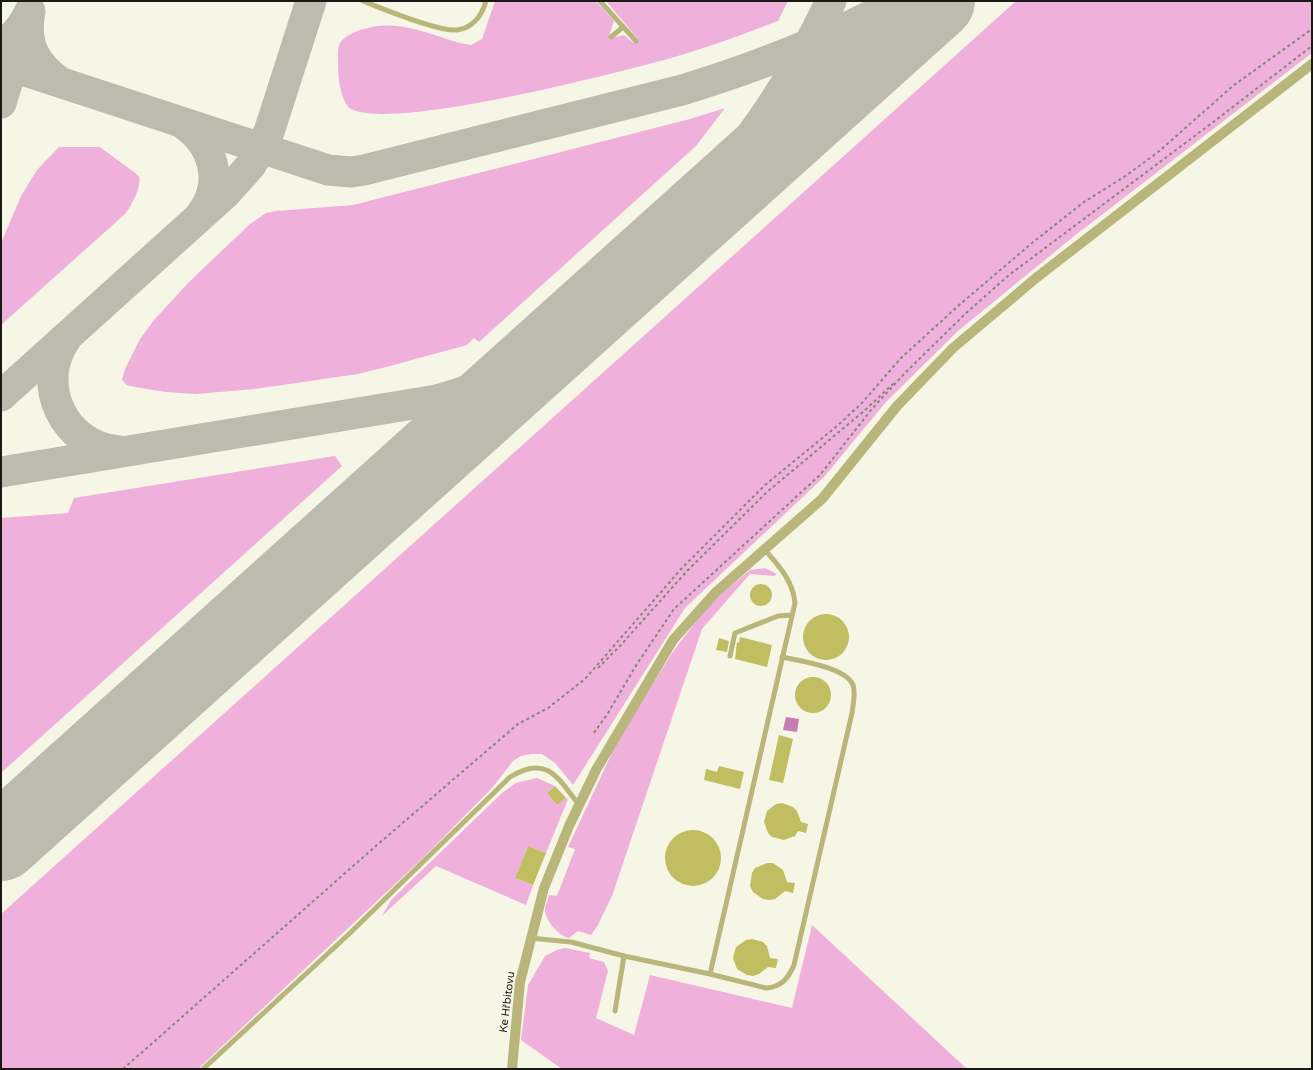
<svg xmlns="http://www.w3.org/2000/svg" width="1313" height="1070" font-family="'Varela Round',sans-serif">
	<rect width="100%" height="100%" fill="#f6f6e6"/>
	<g fill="#efb1db">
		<path d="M495,1H596L614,21L609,36L611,38L624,35L634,43L638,39L606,1H788L778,21C745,33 712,46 678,56C629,70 382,135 348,107C339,94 338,76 338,60C337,44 340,39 355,32C388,19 412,28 444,38C453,41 462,44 471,45L482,39Z"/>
		<path d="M1016,1H1312V53L1073,237L958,331L886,402L824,477L685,608L573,785L555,763L542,754H531L521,756L513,761L493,787L423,858L198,1069H1V914Z"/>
		<path d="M725,108L696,146L479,342L474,338L467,345L390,366L358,374L255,389L196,394L165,392L135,387L127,385L122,380L125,369L140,339L154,320L190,281L250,224L266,213L276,211L353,205L690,119Z"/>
		<path d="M59,147H100L139,176C142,187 131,206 125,214L1,325V243L21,196L37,170Z"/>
		<path d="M335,456L342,466L1,773V518L68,513L74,498Z"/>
		<path d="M765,568L777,574L774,576L750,574L702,629L612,896L598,925L591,935L578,931L569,938C559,936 546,922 545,910C545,906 548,899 549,895L557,896L575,849L568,847L618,740L672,653L710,603L750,570Z"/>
		<path d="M537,778L555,786L547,793L557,805L566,798L568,799L546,853L528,846L515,878L533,885L526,905L436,866L382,916L391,900L502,793L516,783Z"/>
		<path d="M812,925L967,1069H562L521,1040L528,985L545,956L557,950L565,948L590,953L589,958L604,962L608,971L596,1018L634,1035L650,975L792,1008Z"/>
	</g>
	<path fill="#c87db2" d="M786,717L799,719L797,732L783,730Z"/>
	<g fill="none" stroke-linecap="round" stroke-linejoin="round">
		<g stroke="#bbbbae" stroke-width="31">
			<path d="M1,45C15,37 23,26 30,11C24,43 34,64 60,82"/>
			<path d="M1,63L328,170L351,172L364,170L682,90C757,67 829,40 898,1"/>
			<path d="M1,103L18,47"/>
			<path d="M182,123C213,143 225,182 202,213"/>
			<path d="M66,339C34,384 64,447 119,451"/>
			<path d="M1,396L226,193L251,165L269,132L311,1"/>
			<path d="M1,472L437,400C462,393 487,385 510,372C548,350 580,321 612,291C703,207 778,113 831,1"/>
		</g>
		<path stroke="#bbbbae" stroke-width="78" d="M1,842L936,1"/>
	</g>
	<g fill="#c1bd61">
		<circle cx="761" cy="595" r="11"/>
		<circle cx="826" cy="637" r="23"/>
		<path d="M740,637L772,645L767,667L735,659L737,642L739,643Z"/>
		<path d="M719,638L729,641L727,652L716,650Z"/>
		<circle cx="813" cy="695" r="18"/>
		<path d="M779,735L793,739L783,783L769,780Z"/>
		<path d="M719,766L744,772L740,789L704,780L706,769L717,772Z"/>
		<path d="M555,786L566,798L557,805L547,793Z"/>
		<path d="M782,803L793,807L797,811L801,822L808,824L806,833L798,831L795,836L784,840L772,837L768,833L764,822L767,811L776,804Z"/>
		<circle cx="693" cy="858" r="28"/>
		<path d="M528,846L546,853L533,885L515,878Z"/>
		<path d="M767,863H773L783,870L787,882L795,883L793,893L785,891L775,899L769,900L763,899L753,892L750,886L752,873L755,868Z"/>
		<path d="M752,939L763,942L767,946L770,958L778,959L776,968L768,967L759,974L753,976L747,975L737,969L733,958L736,947L746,940Z"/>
	</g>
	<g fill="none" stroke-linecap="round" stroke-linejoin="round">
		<g stroke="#85857b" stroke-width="2" stroke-dasharray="3 3" stroke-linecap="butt">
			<path d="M598,668L620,646L687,571L767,492L864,411L894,383"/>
			<path d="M594,733L608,713L637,664L674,609L820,475L871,410L904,374L964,315L1009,275L1212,123L1312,46"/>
			<path d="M123,1069L377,845L518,724L548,708L585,679L682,568L765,485L837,426L861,404L901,358L958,306L1032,243L1084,202L1124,177L1157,153L1234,85L1312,29"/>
		</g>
		<g stroke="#b8b67b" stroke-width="5">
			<path d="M363,1C383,9 438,32 457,30C473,28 482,15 486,1"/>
			<path d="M600,1L636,41"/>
			<path d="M611,37L623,27"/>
			<path d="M730,656L735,633L778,616L792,615"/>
			<path d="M530,938L571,942L624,956L710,974L795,603C793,581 779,566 765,550"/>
			<path d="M710,974L766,988C781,987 788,979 794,965L852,713C853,704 856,694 853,685C846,667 800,661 782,657"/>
			<path d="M615,1011L624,956"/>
			<path d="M203,1069L349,934L510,777C547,754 558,778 579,805"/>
		</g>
		<path stroke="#b8b67b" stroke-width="10" d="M512,1069L520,982L544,888L569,826L596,770L673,640L715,593L822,499L897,406L953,348L1036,278L1312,64"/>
	</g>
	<g text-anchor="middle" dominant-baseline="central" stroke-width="3.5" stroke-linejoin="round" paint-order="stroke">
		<g font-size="11" fill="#1a1a15" stroke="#f6f6e6">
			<text transform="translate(507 1002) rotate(-83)">Ke Hřbitovu</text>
		</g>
	</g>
	<rect width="1313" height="1070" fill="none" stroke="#1a1a15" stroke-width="4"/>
</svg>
